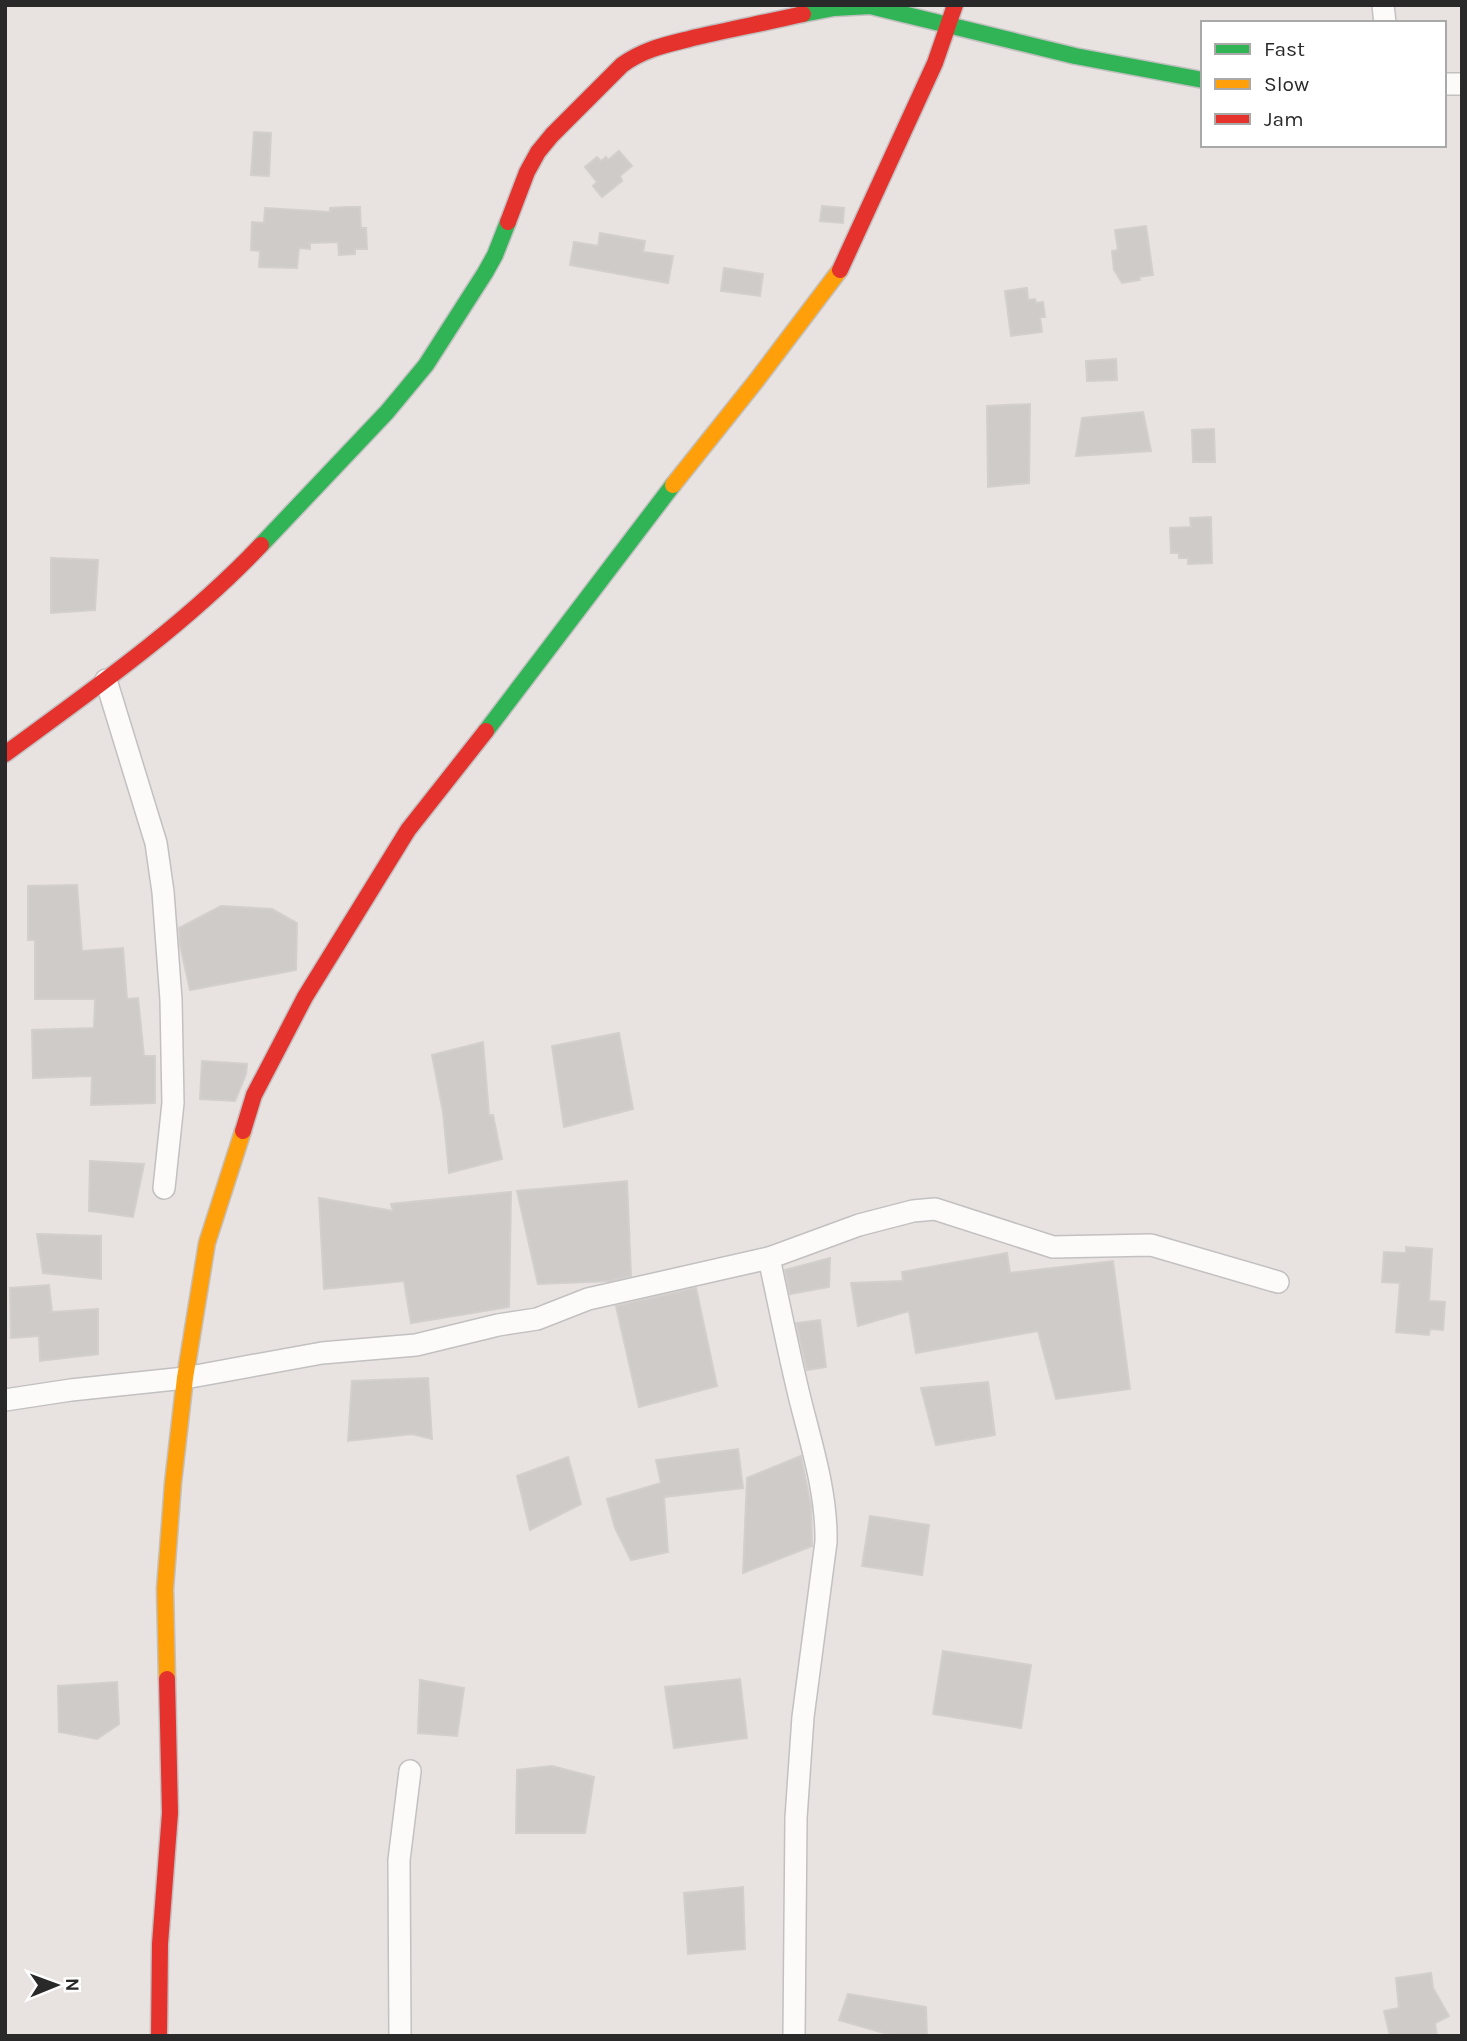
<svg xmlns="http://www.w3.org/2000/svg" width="1467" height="2041" font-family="Karla,sans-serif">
	<rect width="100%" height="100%" fill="#e8e3e0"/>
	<g fill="#cecbc9" stroke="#d3cfcc" stroke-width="2">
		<path d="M254,132L271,133L269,176L251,175Z"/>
		<path d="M619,151L632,166L620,176L622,181L602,197L593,186L597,182L585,167L597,157L601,161L606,157L608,160Z"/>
		<path d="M822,206L844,208L843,223L820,221Z"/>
		<path d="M348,207H360L361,228H366L367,249H355V254L339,255L338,242L310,243V249L299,248L297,268L259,267L260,251L251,250L252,222L264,223L265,208L330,212V208Z"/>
		<path d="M1146,226L1153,275L1139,277L1140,280L1122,283L1114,270L1112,251L1118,250L1115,230Z"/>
		<path d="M600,233L645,241L643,252L673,256L668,283L570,265L574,242L598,246Z"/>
		<path d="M724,268L763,274L760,296L721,291Z"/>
		<path d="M1027,288L1028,300L1035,299L1036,303L1043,302L1045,317H1040L1042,332L1011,336L1005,291Z"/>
		<path d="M1116,359L1117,380L1087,381L1086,361Z"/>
		<path d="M1030,404L1029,483L988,487L987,406Z"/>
		<path d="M1143,412L1151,451L1076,456L1082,418Z"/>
		<path d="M1214,429L1215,462H1193L1192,430Z"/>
		<path d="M1211,517L1212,563L1188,564V558H1179V553H1171L1170,528L1191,527L1190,518Z"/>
		<path d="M51,558L98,560L95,610L51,613Z"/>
		<path d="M77,885L82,951L123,948L127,999L138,998L144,1056H155V1103L91,1105L92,1076L33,1078L32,1030L94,1028L95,999H35V940H28V886Z"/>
		<path d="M221,906L272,909L297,923L296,970L190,990L180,945L179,928Z"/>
		<path d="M619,1033L633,1109L564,1127L552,1046Z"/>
		<path d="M483,1042L489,1115H493L502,1159L449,1173L443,1112L432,1055Z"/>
		<path d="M202,1061L247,1064L246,1074L235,1101L200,1099Z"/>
		<path d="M90,1161L144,1164L133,1217L89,1211Z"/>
		<path d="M627,1181L631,1276L610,1281L538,1284L517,1191Z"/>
		<path d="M511,1192L509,1307L411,1323L404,1281L324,1289L319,1198L393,1211L391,1204Z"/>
		<path d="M37,1234L101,1236V1279L43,1273Z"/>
		<path d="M1406,1247L1432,1249L1429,1301L1445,1302L1443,1330L1430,1329L1429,1335L1396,1332L1400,1283L1382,1282L1384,1252L1406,1253Z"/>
		<path d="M1007,1253L1010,1273L1113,1261L1130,1389L1056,1399L1038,1331L916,1353L909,1311L858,1326L851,1283L903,1281L902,1272Z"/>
		<path d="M830,1258L829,1287L790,1294L785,1270Z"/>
		<path d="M49,1285L52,1312L98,1309V1354L40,1361L39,1336L11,1338L10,1288Z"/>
		<path d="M696,1288L717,1386L639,1407L616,1306Z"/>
		<path d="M820,1320L826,1367L807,1370L796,1323Z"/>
		<path d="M428,1378L432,1439L412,1434L348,1441L352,1381Z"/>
		<path d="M988,1382L995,1435L936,1445L921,1388Z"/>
		<path d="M738,1449L743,1488L664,1497L668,1552L631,1560L615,1528L607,1499L661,1483L656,1460Z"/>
		<path d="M801,1456L811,1506L812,1546L743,1573L747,1478Z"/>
		<path d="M568,1457L581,1504L530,1530L517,1476Z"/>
		<path d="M870,1516L929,1525L922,1575L862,1566Z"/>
		<path d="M943,1651L1031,1665L1021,1728L933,1714Z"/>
		<path d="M740,1679L747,1738L674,1748L665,1687Z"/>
		<path d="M420,1680L464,1688L457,1736L418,1733Z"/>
		<path d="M117,1682L119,1724L97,1739L59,1732L58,1686Z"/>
		<path d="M552,1766L594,1777L585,1833H516L517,1770Z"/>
		<path d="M743,1887L745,1949L688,1954L684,1893Z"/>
		<path d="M1431,1973L1433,1988L1449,2016L1435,2023L1437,2036H1390L1384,2011L1399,2008L1396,1978Z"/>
		<path d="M848,1994L926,2007L927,2036H894L839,2020Z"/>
	</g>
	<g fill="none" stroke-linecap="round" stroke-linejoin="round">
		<g stroke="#c2c0c1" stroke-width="24">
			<g id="street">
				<path d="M1383,5L1385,23"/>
				<path d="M1444,84H1462"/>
				<path d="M106,680L156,843L163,892L171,1000L173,1103L164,1188"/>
				<path d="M769,1258C779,1304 788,1349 799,1395C811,1444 827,1492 826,1542L803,1717L796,1818L794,2036"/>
				<path d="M5,1400L71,1390L185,1378L322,1353L416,1345L498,1325L537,1319L588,1299L769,1258L859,1225L913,1211L935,1209L1053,1247L1151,1245L1278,1282"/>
				<path d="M400,2036L399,1860L410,1771"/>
			</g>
		</g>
		<g stroke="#c2c0c1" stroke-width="19">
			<g id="fast">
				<path d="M803,14L834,8L870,6L1075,56L1203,80"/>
				<path d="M261,545L387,412L426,365L485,273L495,255L508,222"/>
				<path d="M486,731L673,485"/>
			</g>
		</g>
		<g stroke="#c2c0c1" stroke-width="19">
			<g id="slow">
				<path d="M673,485L756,381L840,270"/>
				<path d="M167,1679L165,1589L173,1483L185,1378L207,1243L243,1131"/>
			</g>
		</g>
		<g stroke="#c2c0c1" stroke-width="19">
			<g id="jam">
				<path d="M508,222L527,172L538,152L552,135L622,65C645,48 670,44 697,37C732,29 768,22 803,14"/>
				<path d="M840,270L935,63L955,5"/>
				<path d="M5,754C94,689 185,625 261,545"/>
				<path d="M243,1131L254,1095L305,997L408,830L486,731"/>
				<path d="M159,2036L160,1944L170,1813L167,1679"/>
			</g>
		</g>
		<use href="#street" stroke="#fcfbfa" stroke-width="21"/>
		<use href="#fast" stroke="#30b455" stroke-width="16"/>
		<use href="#slow" stroke="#ff9f0a" stroke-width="16"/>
		<use href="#jam" stroke="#e5322d" stroke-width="16"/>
	</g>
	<rect width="1467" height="2041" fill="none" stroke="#292929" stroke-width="14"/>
	<rect x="1201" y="21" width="245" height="126" fill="#ffffff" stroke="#a9a9a9" stroke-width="2"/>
	<rect x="1215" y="44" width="35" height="10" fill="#30b455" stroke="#a9a9a9" stroke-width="2"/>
	<text x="1264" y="56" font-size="21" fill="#292929">Fast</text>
	<rect x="1215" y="79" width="35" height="10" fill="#ff9f0a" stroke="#a9a9a9" stroke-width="2"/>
	<text x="1264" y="91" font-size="21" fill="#292929">Slow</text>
	<rect x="1215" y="114" width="35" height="10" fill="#e5322d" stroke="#a9a9a9" stroke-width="2"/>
	<text x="1264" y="126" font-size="21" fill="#292929">Jam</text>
	<g transform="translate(56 1985) rotate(89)" stroke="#ffffff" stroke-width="5" paint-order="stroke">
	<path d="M0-5L12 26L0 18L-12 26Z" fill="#292929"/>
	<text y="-10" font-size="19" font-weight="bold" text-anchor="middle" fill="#292929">N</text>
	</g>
</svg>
